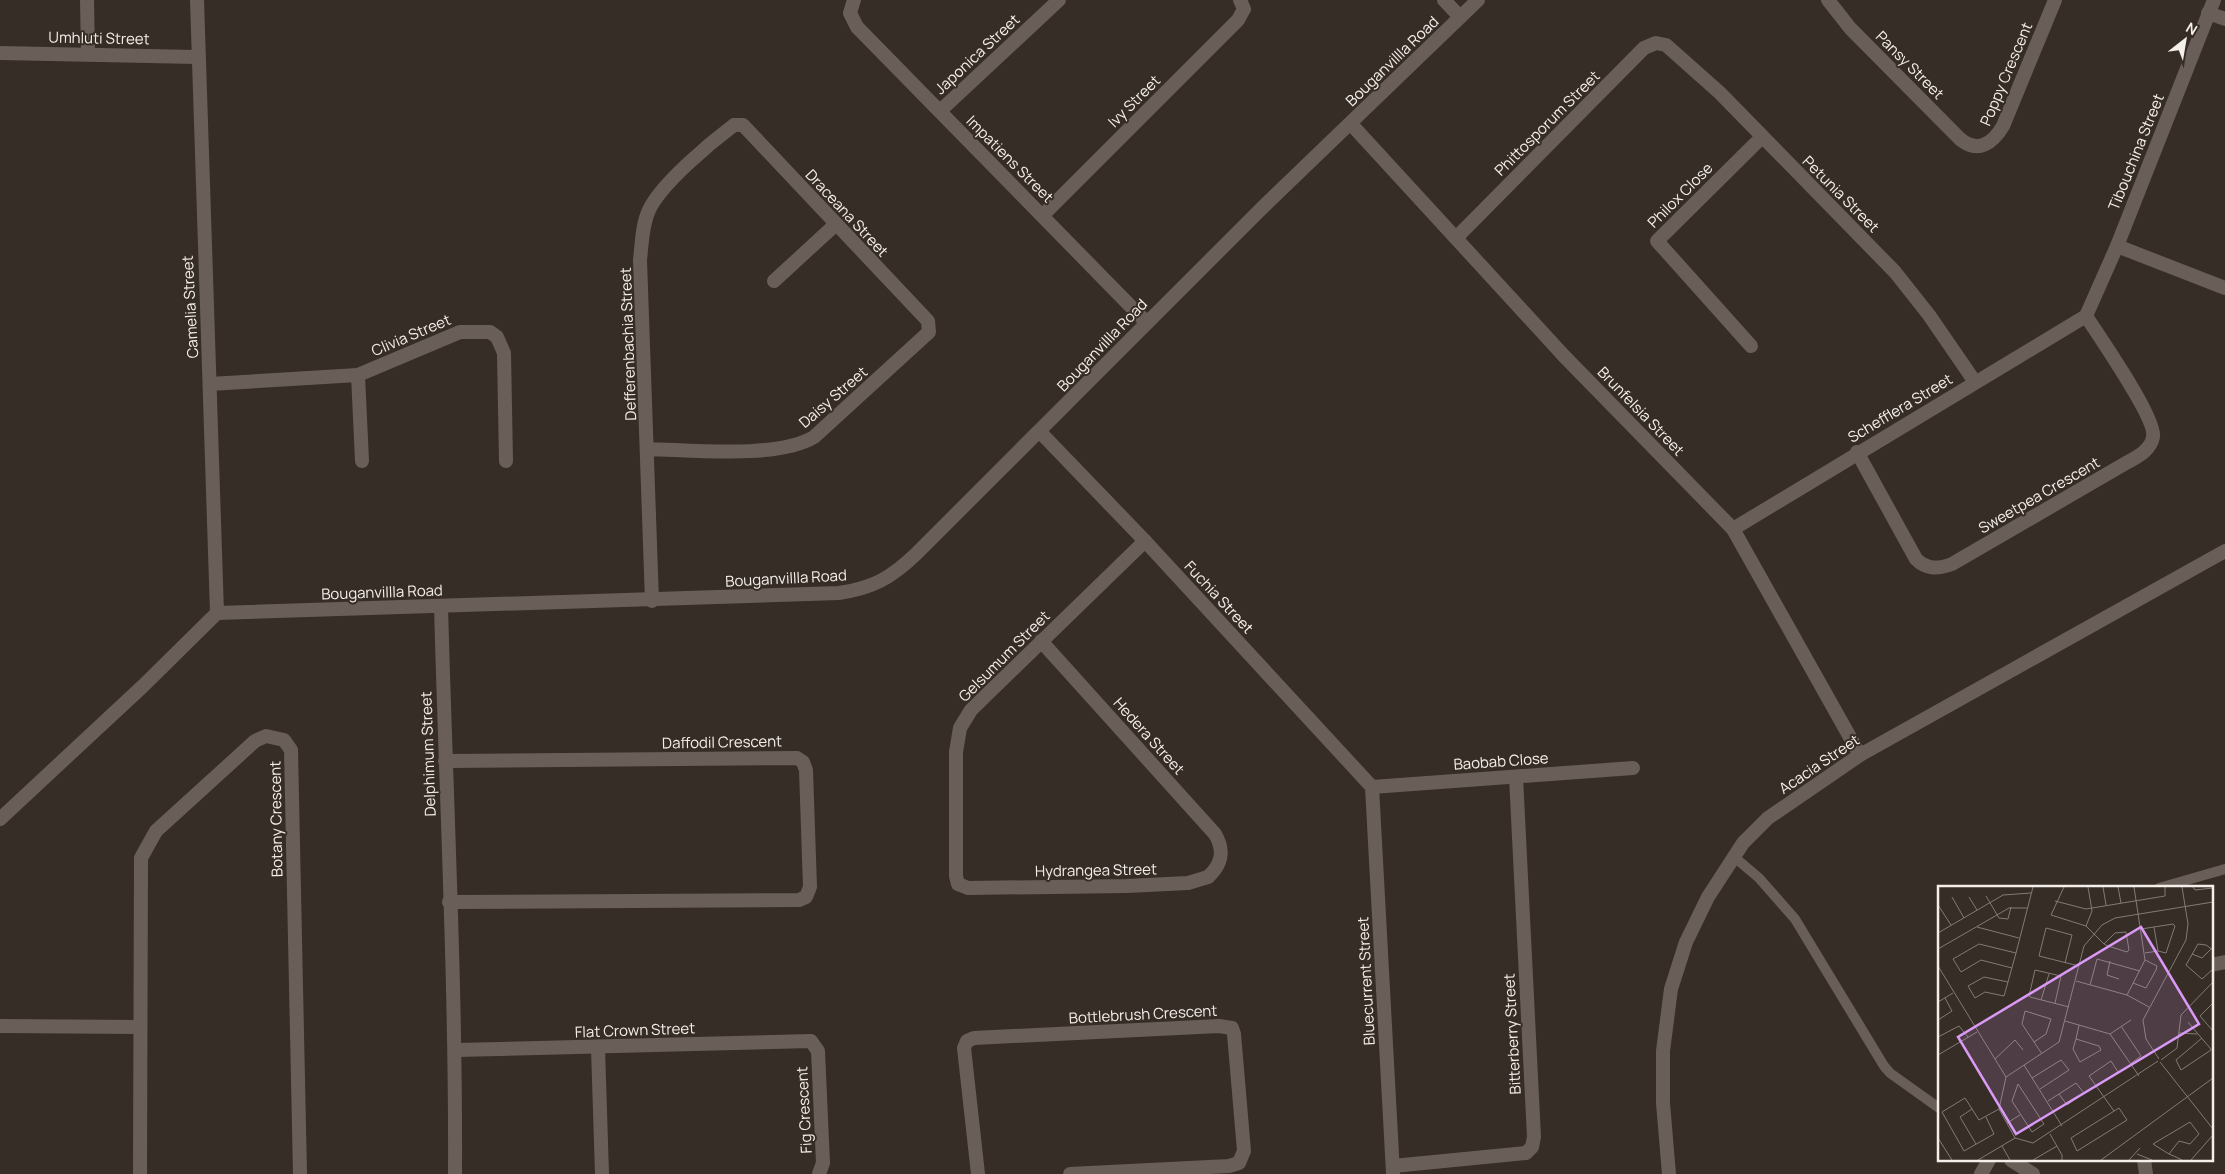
<svg xmlns="http://www.w3.org/2000/svg" width="2225" height="1174" font-family="Manrope,sans-serif">
	<rect width="100%" height="100%" fill="#362d26"/>
	<g fill="none" stroke-linecap="round" stroke-linejoin="round">
		<g stroke="#6a5f58" stroke-width="10">
			<path d="M1733,856L1759,878L1795,919L1884,1066L1890,1073L1939,1108"/>
			<path d="M2159,888L2225,869"/>
		</g>
		<g stroke="#6a5f58" stroke-width="14">
			<path d="M87,0L88,54"/>
			<path d="M197,0L217,613"/>
			<path d="M854,0L850,13L857,27L1147,323"/>
			<path d="M1444,0L1460,17"/>
			<path d="M1828,0L1850,28L1960,139C1978,154 1993,143 2003,126L2055,0"/>
			<path d="M2208,13L2225,19"/>
			<path d="M0,53L197,57"/>
			<path d="M940,111L1059,0"/>
			<path d="M1351,124L1564,356L1733,529L1860,755"/>
			<path d="M1043,215L1238,20L1244,9L1240,0"/>
			<path d="M1457,237L1644,48L1656,43L1666,45L1720,93L1895,272L1929,315L1975,382"/>
			<path d="M2117,246L2225,288"/>
			<path d="M774,281L835,225"/>
			<path d="M2086,316L2117,246L2214,0"/>
			<path d="M1751,346L1657,241L1762,137"/>
			<path d="M358,375L362,461"/>
			<path d="M210,384L358,375L460,332H490L497,337L504,353L506,461"/>
			<path d="M1040,432L1145,541L1372,787"/>
			<path d="M648,449C693,450 777,459 814,437L929,332L928,321L743,125H734C710,143 661,184 649,210C642,225 642,243 640,260L652,601"/>
			<path d="M1857,452L1916,559C1927,570 1938,569 1952,564L2126,463C2137,457 2151,450 2153,437C2157,419 2098,335 2086,316"/>
			<path d="M1733,529L2086,316"/>
			<path d="M441,606C446,795 456,985 455,1174"/>
			<path d="M1041,641L1215,834C1225,851 1222,864 1208,877L1188,883L1127,886L968,888L958,884L956,876V752L960,728L971,710L1145,541"/>
			<path d="M445,761L797,758L803,762L806,770L810,887L806,897L799,900L449,902"/>
			<path d="M1372,787L1393,1173"/>
			<path d="M1372,787L1633,768"/>
			<path d="M0,819L143,686L217,613L839,593C873,588 891,578 916,554L1263,207L1478,0"/>
			<path d="M2211,965L2225,962"/>
			<path d="M0,1026L140,1027"/>
			<path d="M598,1048L602,1174"/>
			<path d="M456,1050L811,1041L818,1051L823,1163L819,1174"/>
			<path d="M2011,1160L2033,1174"/>
			<path d="M2144,1160L2146,1174"/>
			<path d="M1393,1166L1526,1153L1532,1147L1534,1137L1516,777"/>
			<path d="M140,1174L141,858L156,831L255,741L266,736L284,740L291,750L300,1174"/>
			<path d="M978,1174L964,1048L967,1041L974,1038L1219,1026L1232,1028L1234,1034L1244,1151L1239,1163L1229,1166L1070,1174"/>
			<path d="M1981,1174L1989,1160"/>
		</g>
		<path stroke="#6a5f58" stroke-width="14" d="M1669,1174L1663,1103V1051L1671,989L1686,942L1708,897L1743,843L1768,818L1860,755L2225,551"/>
	</g>
	<g text-anchor="middle" dominant-baseline="central" stroke-width="4" stroke-linejoin="round" paint-order="stroke">
		<g font-size="15" fill="#f5efeb" stroke="#362d26">
			<text transform="translate(99 38) rotate(1)">Umhluti Street</text>
			<text transform="translate(977 54) rotate(-43)">Japonica Street</text>
			<text transform="translate(1392 61) rotate(-44)">Bouganvillla Road</text>
			<text transform="translate(1910 65) rotate(45)">Pansy Street</text>
			<text transform="translate(2006 74) rotate(-67)">Poppy Crescent</text>
			<text transform="translate(1134 101) rotate(-45)">Ivy Street</text>
			<text transform="translate(1547 123) rotate(-45)">Phittosporum Street</text>
			<text transform="translate(2136 152) rotate(-68)">Tibouchina Street</text>
			<text transform="translate(1010 159) rotate(45)">Impatiens Street</text>
			<text transform="translate(1841 194) rotate(45)">Petunia Street</text>
			<text transform="translate(1680 195) rotate(-45)">Philox Close</text>
			<text transform="translate(847 213) rotate(47)">Draceana Street</text>
			<text transform="translate(190 307) rotate(-93)">Camelia Street</text>
			<text transform="translate(411 335) rotate(-23)">Clivia Street</text>
			<text transform="translate(628 344) rotate(-92)">Defferenbachia Street</text>
			<text transform="translate(1102 345) rotate(-46)">Bouganvillla Road</text>
			<text transform="translate(833 397) rotate(-41)">Daisy Street</text>
			<text transform="translate(1900 408) rotate(-31)">Schefflera Street</text>
			<text transform="translate(1641 411) rotate(46)">Brunfelsia Street</text>
			<text transform="translate(2039 495) rotate(-30)">Sweetpea Crescent</text>
			<text transform="translate(786 578) rotate(-3)">Bouganvillla Road</text>
			<text transform="translate(382 592) rotate(-2)">Bouganvillla Road</text>
			<text transform="translate(1219 597) rotate(47)">Fuchia Street</text>
			<text transform="translate(1004 656) rotate(-45)">Gelsumum Street</text>
			<text transform="translate(1149 736) rotate(48)">Hedera Street</text>
			<text transform="translate(722 742) rotate(-1)">Daffodil Crescent</text>
			<text transform="translate(428 754) rotate(-92)">Delphimum Street</text>
			<text transform="translate(1501 761) rotate(-4)">Baobab Close</text>
			<text transform="translate(1819 764) rotate(-34)">Acacia Street</text>
			<text transform="translate(276 819) rotate(-91)">Botany Crescent</text>
			<text transform="translate(1096 870) rotate(-1)">Hydrangea Street</text>
			<text transform="translate(1366 981) rotate(-93)">Bluecurrent Street</text>
			<text transform="translate(1143 1014) rotate(-3)">Bottlebrush Crescent</text>
			<text transform="translate(635 1030) rotate(-2)">Flat Crown Street</text>
			<text transform="translate(1512 1034) rotate(-93)">Bitterberry Street</text>
			<text transform="translate(804 1110) rotate(-93)">Fig Crescent</text>
		</g>
	</g>
	<g transform="translate(1938 886)">
		<rect width="275" height="275" fill="#362d26"/>
		<path fill="none" stroke="#827b75" stroke-width="1" d="M126,1L113,29L148,40L166,58L170,60L189,66L191,64L188,46L177,47L166,58M165,1L168,19M180,1L183,17M196,1L207,74M255,1L257,4L275,2M48,10L61,32L70,33L73,21M14,11L26,32M31,11L39,24M117,15L148,23L227,10V1M0,19L13,39M148,40L154,25L150,1M39,41L81,52M216,41L220,65M203,43L235,38L237,40L228,67L220,65L207,67M0,47L65,9L93,7M0,63L71,22H89M275,64L268,59L260,58L248,79L264,93L275,83M254,68L264,72L273,63M172,75L169,89L181,93M127,77L134,49L108,42L101,70L141,80M0,80L68,191M74,82L43,74L23,86L15,73L41,58L78,67M138,95L189,109L211,121M70,96L46,91L30,100L37,112L47,106L66,110L70,96L78,67L95,1M195,97L208,102L218,84L219,80L207,74M152,99L159,73L202,85M189,109L207,74M103,114L111,88M0,116L15,107M117,117L123,90L97,84L91,110L92,111L131,121M275,117L262,130L275,145M0,134L14,125L7,112M127,135L172,148M250,136L260,148L272,162L273,164L243,184L238,174L264,152M183,140L203,170L192,178M241,147L259,148M172,148L201,190M172,148L193,134M0,151L21,140L30,151M138,153L161,160L163,164L142,176L135,163L138,153L141,139M96,156L108,148L113,133L87,125L84,138L104,168M0,169L39,146M57,173L77,154L85,164M221,173L208,153L205,134L248,54L250,38L244,1M223,174L239,162L243,129L275,96M222,176L275,243M86,179L124,240M94,192L123,174L131,184L102,203M80,198L106,238L94,246L74,215ZM159,200L180,186L173,175L151,190L176,225M110,215L138,197L146,207L129,219L121,208M181,222L189,234L139,265L133,252ZM34,223L22,231L38,258M61,223L68,191L121,156L146,60L164,39L177,32L275,16M61,223L77,252L95,257L220,175M48,231L56,248L26,265L4,226L27,212L41,234L61,223M69,237L82,229M112,248L124,269V274M0,252L14,274M64,260L72,274M199,268L214,274M231,268L241,255L252,258L261,248L252,236L215,258L218,260L231,268L238,271L244,274M40,274L77,252M95,274L119,260M163,274L275,192M191,274L202,262M253,274L275,249"/>
		<path fill="#db99f6" fill-opacity="0.15" stroke="#db99f6" stroke-width="2.5" d="M203,41L261,138L78,248L20,151Z"/>
		<rect width="275" height="275" fill="none" stroke="#f5efeb" stroke-width="2.5"/>
	</g>
	<g transform="translate(2185 40) rotate(31)" stroke="#362d26" stroke-width="4" paint-order="stroke">
	<path d="M0-4L9 19L0 12L-9 19Z" fill="#f5efeb"/>
	<text y="-8" font-size="14" font-weight="bold" text-anchor="middle" fill="#f5efeb">N</text>
	</g>
</svg>
